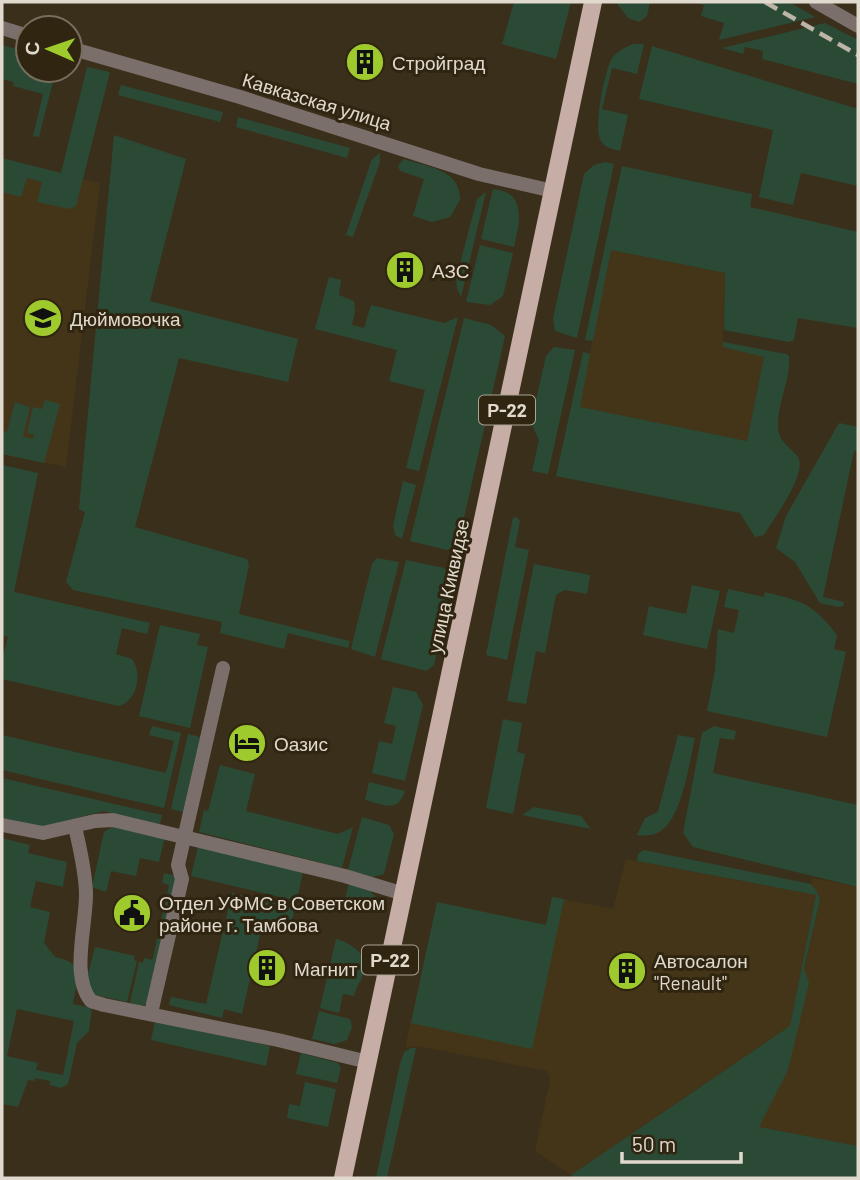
<svg xmlns="http://www.w3.org/2000/svg" width="860" height="1180" font-family="Barlow,sans-serif">
	<rect width="100%" height="100%" fill="#3a2f1a"/>
	<g fill="#443519">
		<path d="M2,158L100,183L66,467L2,454Z"/>
		<path d="M611,250L725,273L723,347L764,356L747,441L579,407Z"/>
		<path d="M626,859L816,895L790,1026L571,1175L535,1151L550,1080L547,1071L417,1046L405,1048L437,902L546,925L552,897L613,909Z"/>
		<path d="M813,878L858,887V1146L758,1127L788,1070L804,969L820,900L811,884Z"/>
	</g>
	<g fill="#2b4a36" fill-rule="evenodd">
		<path d="M514,2H571L556,59L502,44Z"/>
		<path d="M616,2H650L647,16L639,22L628,18Z"/>
		<path d="M692,2H789L815,17L719,40L724,23L701,16L704,5Z"/>
		<path d="M825,23L858,40V84L762,59L763,51L745,47L743,54L722,48Z"/>
		<path d="M633,44H644L637,74L612,68L602,109L628,115L620,151C613,149 605,148 601,141C593,129 604,74 611,60C615,52 624,48 633,44Z"/>
		<path d="M2,45L28,52V70H56L39,137L33,136L43,94L13,86L14,82L2,79Z"/>
		<path d="M652,46L858,109V186L801,173L793,205L759,197L773,130L639,99Z"/>
		<path d="M87,67L110,72L76,206L70,209L37,202L42,182L27,178L21,197L2,192V158L61,173Z"/>
		<path d="M121,85L223,112L220,122L118,95Z"/>
		<path d="M238,117L350,148L347,158L236,127Z"/>
		<path d="M114,135L186,159L150,301L298,339L288,382L179,358L135,527L247,559L249,565L239,614L350,641L348,648L288,633L284,649L220,633L222,622L73,590L66,582L85,512L79,509Z"/>
		<path d="M380,153V162L353,237L346,235L372,159Z"/>
		<path d="M404,159C427,167 461,169 460,200L450,217L432,222L413,216L424,179L400,171L398,166Z"/>
		<path d="M605,162L614,164L577,338L555,331L553,319L584,174L594,165Z"/>
		<path d="M622,166L752,194L750,207L858,232V328L798,318L794,340L789,342L724,330L725,273L611,250L593,341L585,340Z"/>
		<path d="M493,189C528,192 519,224 514,247L481,239Z"/>
		<path d="M486,192L461,297L457,288L456,279L477,199Z"/>
		<path d="M480,245L513,253L503,296L490,305L466,302Z"/>
		<path d="M329,277L341,280L339,295L354,301L355,311L352,325L364,328L371,305L444,323L458,317L419,471L406,468L425,390L389,381L397,350L315,329Z"/>
		<path d="M464,318L491,325L505,336L459,540L457,545L447,550L410,541Z"/>
		<path d="M723,342L786,354L789,356C791,380 777,403 778,426C778,442 790,446 798,457C808,473 773,520 764,535L755,537L740,513L556,476L583,352L590,354L580,407L747,441L764,357L723,347Z"/>
		<path d="M554,347L575,350L548,474L532,471L539,440L531,423L546,356Z"/>
		<path d="M45,400L60,404L44,463L2,454V431L7,432L15,402L30,407L23,436L33,439L34,435L27,433L33,407L42,409Z"/>
		<path d="M839,423L858,427V451H854L823,597L844,602L843,606L838,607L820,603L795,562L776,548L786,516Z"/>
		<path d="M2,465L38,473L14,592L150,623L147,634L122,628L116,654L132,659C143,673 137,701 119,706L2,679V660L8,637L2,635Z"/>
		<path d="M403,481L416,485L402,539L395,535L393,526Z"/>
		<path d="M517,517L520,521L515,547L529,550L507,660L486,655L512,522L513,518Z"/>
		<path d="M377,558L399,562L375,657L351,649L372,564Z"/>
		<path d="M406,560L444,568L451,578L434,665L426,671L381,659Z"/>
		<path d="M534,564L590,575L587,594L565,590L556,595L545,653L536,651L526,704L507,701Z"/>
		<path d="M692,585L720,591L707,649L643,635L649,606L686,614Z"/>
		<path d="M728,589L764,597L765,592C803,601 813,604 837,635L834,649L846,652L827,737L707,711L715,670L718,629L734,633L739,610L724,607Z"/>
		<path d="M160,625L200,634L197,645L208,647L190,728L139,716Z"/>
		<path d="M393,687L416,692L423,705L405,781L372,773L379,741L392,744L396,726L384,723Z"/>
		<path d="M503,719L522,723L517,752L525,754L513,814L486,808Z"/>
		<path d="M152,726L181,733L164,808L2,770V735L166,773L174,741L149,735Z"/>
		<path d="M714,726L736,731L734,740L720,738L713,773L858,805V887L693,847L683,833L702,733Z"/>
		<path d="M188,734L200,737L183,812L171,809Z"/>
		<path d="M678,735L695,738C689,762 682,820 659,832C652,836 645,836 637,835L645,818L658,812Z"/>
		<path d="M220,765L255,774L246,811L338,834L353,827L342,868L199,832L204,810L208,811Z"/>
		<path d="M2,778L162,815L160,824L103,811L40,828L2,819Z"/>
		<path d="M369,782L405,791C398,814 383,804 365,800Z"/>
		<path d="M534,807L581,816L591,829L522,815Z"/>
		<path d="M362,817L389,825L394,834L384,874L372,877L348,870Z"/>
		<path d="M114,826L165,837L159,862L140,858L136,876L111,871L106,892L92,887L104,832Z"/>
		<path d="M2,838L30,845L28,853L67,862L63,887L36,881L30,907L50,912L44,943L55,957C86,963 77,978 73,1004L92,1008L89,1031L77,1043L68,1084L61,1088L50,1085V1081L35,1078L34,1081L28,1080L18,1107L2,1104ZM17,1009L74,1021L63,1075L36,1070L38,1063L7,1056Z"/>
		<path d="M198,847L303,871L297,901L191,876Z"/>
		<path d="M644,850L811,884L817,892L820,900L804,968L809,983L788,1070L759,1127L858,1146V1178H576L571,1175L790,1026L816,895L637,861L638,854Z"/>
		<path d="M164,873L177,876L148,1003L142,1006L130,1003L139,962L143,963L144,958L152,960L153,957L169,885L162,883Z"/>
		<path d="M349,882L369,890L376,897L374,903C364,909 355,912 343,910Z"/>
		<path d="M232,893L295,908L290,928L263,922L242,1014L224,1009L222,1018L169,1005L171,997L206,1004Z"/>
		<path d="M552,897L564,899L532,1049L411,1023L437,902L546,925Z"/>
		<path d="M336,939C352,943 371,956 363,975C360,983 356,987 354,996L343,994L339,1013L320,1008Z"/>
		<path d="M95,947L135,956L134,960L137,961L127,1002L91,994L87,978Z"/>
		<path d="M319,1011L350,1019L352,1027L347,1040L335,1044L312,1039Z"/>
		<path d="M155,1021L270,1046L266,1066L151,1040Z"/>
		<path d="M411,1048H416L387,1178H376L400,1064L404,1052Z"/>
		<path d="M301,1053L338,1063L341,1068L337,1083L296,1074Z"/>
		<path d="M305,1082L336,1089L328,1127L287,1118L289,1104L300,1106Z"/>
	</g>
	<g fill="none" stroke-linecap="round" stroke-linejoin="round">
		<g stroke="#7b6f6b" stroke-width="14">
			<path d="M2,28L28,36"/>
			<path d="M70,48L240,97L479,174L553,191"/>
			<path d="M2,825L43,833L95,821L113,820L345,876L404,894"/>
			<path d="M75,827C80,848 85,870 86,892C87,923 70,976 91,1001L104,1005L278,1040L368,1062"/>
			<path d="M151,1013L182,879L178,865L223,668"/>
		</g>
		<path stroke="#7b6f6b" stroke-width="14" d="M816,2L858,26"/>
		<path stroke="#c6ada5" stroke-width="18" d="M343,1178L593,2"/>
		<path stroke="#bcb4a6" stroke-width="4.5" stroke-dasharray="14 7" stroke-linecap="butt" d="M765,2L858,55"/>
	</g>
	<defs>
		<g id="building-disc" transform="scale(2.0125)"><circle r="9.5" fill="#9eca2e" stroke="#2f2510"/><path d="M-4-6H4V6H1V3H-1V6H-4ZM-2.5-4.3h1.7v1.8h-1.7ZM.8-4.3h1.7v1.8H.8ZM-2.5-1h1.7V.8h-1.7ZM.8-1h1.7V.8H.8Z" fill="#111"/></g>
		<g id="school-disc" transform="scale(2.0125)"><circle r="9.5" fill="#9eca2e" stroke="#2f2510"/><path d="M0-5L7-2L0 1L-7-2ZM-4 1L0 2.5L4 1V4Q0 6-4 4Z" fill="#111"/></g>
		<g id="hotel-disc" transform="scale(2.0125)"><circle r="9.5" fill="#9eca2e" stroke="#2f2510"/><path d="M-6-4.5h1.5V1H6V5H4.5V3h-9V5H-6ZM-4 0a1.8 1.8 0 1 1 3.6 0ZM.5 0V-2.5h3Q6-2.5 6 0Z" fill="#111"/></g>
		<g id="civic-disc" transform="scale(2.0125)"><circle r="9.5" fill="#9eca2e" stroke="#2f2510"/><path d="M-.6-6.5H3V-4.5H.6V-3L4-1V1h2V6H-6V1h2V-1L-.6-3ZM-1.2 2.5V6h2.4V2.5Z" fill="#111"/></g>
	</defs>
	<g fill-rule="evenodd">
		<use href="#building-disc" x="365" y="62"/>
		<use href="#building-disc" x="405" y="270"/>
		<use href="#school-disc" x="43" y="318"/>
		<use href="#hotel-disc" x="247" y="743"/>
		<use href="#civic-disc" x="132" y="913"/>
		<use href="#building-disc" x="267" y="968"/>
		<use href="#building-disc" x="627" y="971"/>
	</g>
	<g text-anchor="middle" dominant-baseline="central" stroke-width="6" stroke-linejoin="round" paint-order="stroke">
		<g fill="#2f2510" stroke="#aba394" stroke-width="2">
			<rect x="479" y="395.5" width="56" height="29" rx="5"/>
			<rect x="362" y="945.5" width="56" height="29" rx="5"/>
		</g>
		<g font-size="18" font-weight="bold" fill="#e0d9cd">
			<text x="507" y="410">Р-22</text>
			<text x="390" y="960">Р-22</text>
		</g>
		<g font-size="19" fill="#e0d9cd" stroke="#2f2510" text-anchor="start">
			<text x="392" y="62">Стройград</text>
			<text x="432" y="270">АЗС</text>
			<text x="70" y="318">Дюймовочка</text>
			<text x="274" y="743">Оазис</text>
			<text x="159" y="902">Отдел УФМС в Советском<tspan x="159" dy="22">районе г. Тамбова</tspan></text>
			<text x="654" y="960">Автосалон<tspan x="654" dy="22">"Renault"</tspan></text>
			<text x="294" y="968">Магнит</text>
		</g>
		<g font-size="19" fill="#e0d9cd" stroke="#2f2510">
			<text transform="translate(317 101) rotate(17)">Кавказская улица</text>
			<text transform="translate(448 586) rotate(-78)">улица Киквидзе</text>
		</g>
	</g>
	<rect width="860" height="1180" fill="none" stroke="#e0d9cd" stroke-width="7"/>
	<g transform="translate(49 49) rotate(272)"><circle r="33" fill="#2f2510" stroke="#766d5c" stroke-width="2"/>
	<path d="M0-5L12 26L0 18L-12 26Z" fill="#9eca2e"/>
	<text y="-10" font-size="19" font-weight="bold" text-anchor="middle" fill="#e0d9cd">С</text>
	</g>
	<path d="M622 1152v10h119v-10" fill="none" stroke="#e0d9cd" stroke-width="3.5"/>
	<text x="632" y="1152" font-size="21" fill="#e0d9cd" stroke="#2f2510" stroke-width="5" paint-order="stroke">50 m</text>
</svg>
